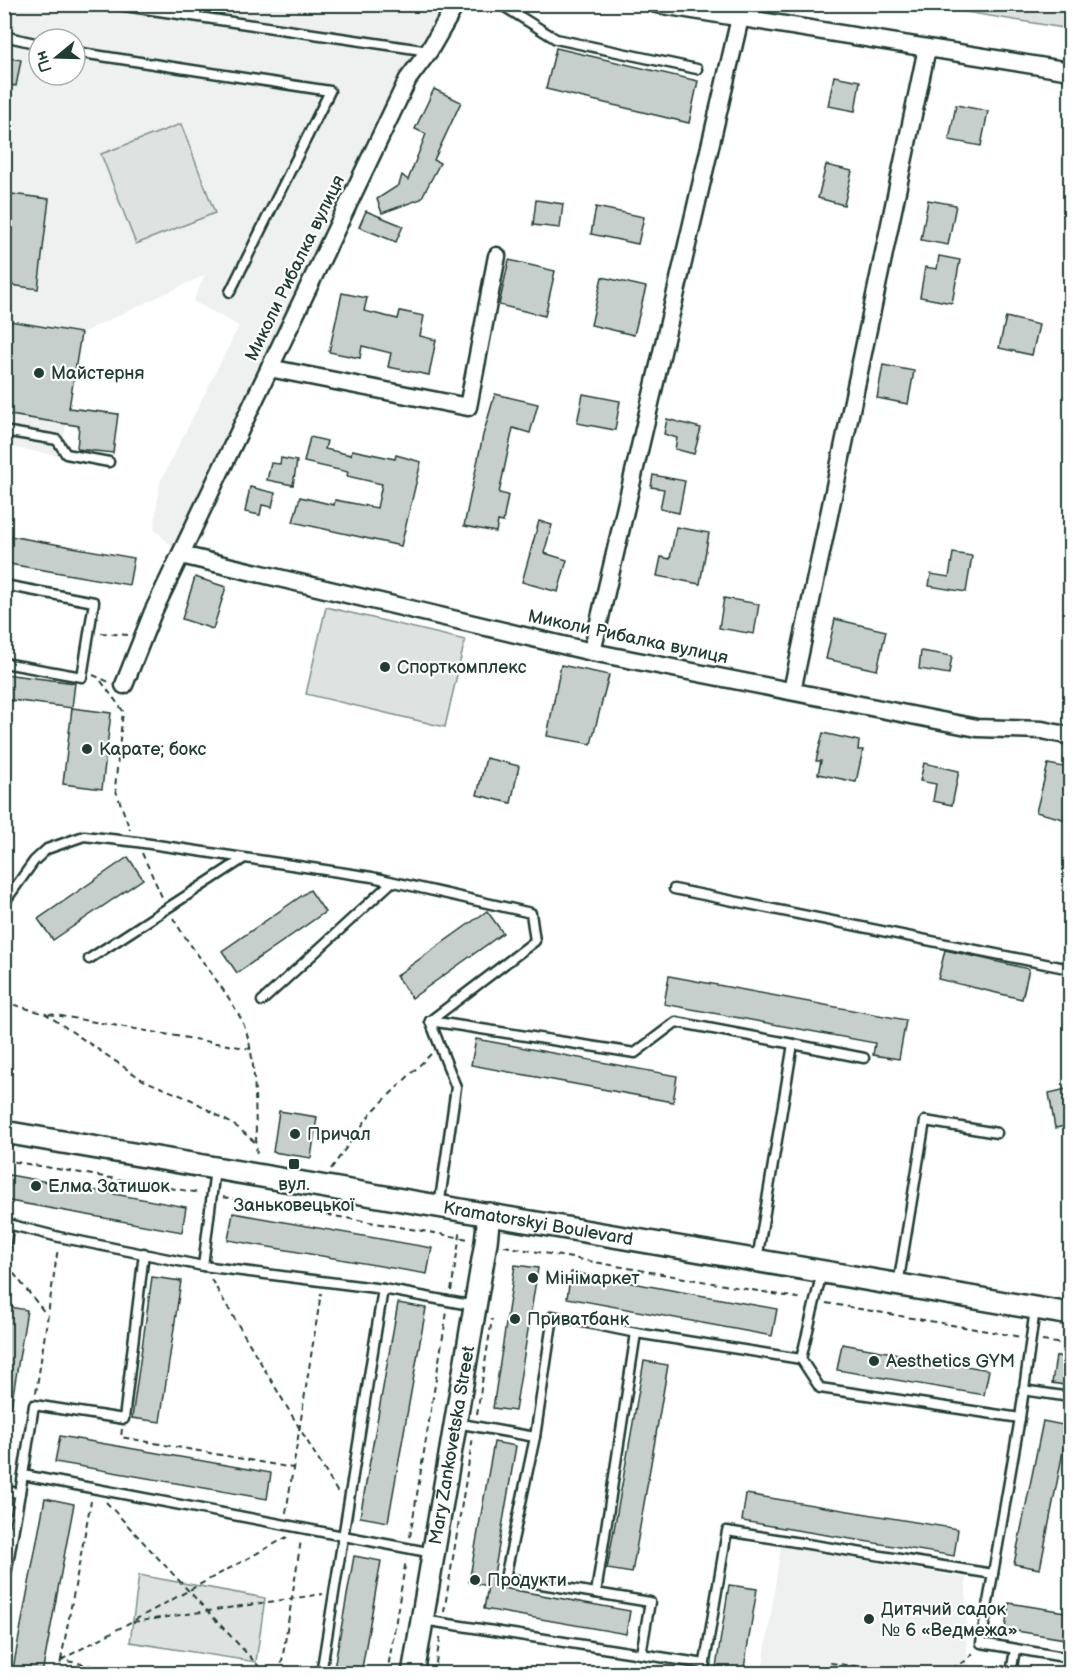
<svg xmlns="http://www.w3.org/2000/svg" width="1075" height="1678" font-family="'Balsamiq Sans',sans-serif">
	<rect width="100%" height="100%" fill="#fff"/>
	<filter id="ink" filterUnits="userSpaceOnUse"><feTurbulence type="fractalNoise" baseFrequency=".0167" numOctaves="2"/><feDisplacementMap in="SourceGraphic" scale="12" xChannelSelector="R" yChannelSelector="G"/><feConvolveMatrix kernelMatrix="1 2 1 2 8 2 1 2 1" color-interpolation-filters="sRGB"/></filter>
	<g filter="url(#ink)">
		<g fill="#eef1f0" fill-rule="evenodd">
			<path d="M5,5H456L429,51L181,555L154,529L160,482L239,326L193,301L205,275L81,333L61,456L5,446ZM39,39H75V75H39Z"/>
			<path d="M781,1546L966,1578L967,1660L972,1673H762Z"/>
		</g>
		<g fill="#dee3e2" stroke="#7e908b" stroke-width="1.5">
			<path d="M936,4L1070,5V29L935,7Z"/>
			<path d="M181,124L215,213L136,244L101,154Z"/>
			<path d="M326,607L465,640L445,727L306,694Z"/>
			<path d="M139,1575L265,1598L256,1662L130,1642Z"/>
		</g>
		<g fill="#c7cfcc" stroke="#1f3d34" stroke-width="1.5">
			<path d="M556,48L698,81L689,123L546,89Z"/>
			<path d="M4,57L21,60L16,86L4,84Z"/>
			<path d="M834,76L860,81L855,111L828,106Z"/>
			<path d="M434,89L461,102L434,160L440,163L421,199L382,213L377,199L399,185L402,175L408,180L426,134L415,129Z"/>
			<path d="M956,105L988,111L981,146L949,140Z"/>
			<path d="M826,165L852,171L844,205L818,198Z"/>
			<path d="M4,193L49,199L38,289L4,284Z"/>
			<path d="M536,200L563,204L560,228L533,225Z"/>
			<path d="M928,200L956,205L948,245L921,240Z"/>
			<path d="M596,207L644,217L638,244L591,234Z"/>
			<path d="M366,211L403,226L396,242L359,227Z"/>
			<path d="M939,256L960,260L952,303L920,297L925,267L937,269Z"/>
			<path d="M509,260L555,271L545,316L499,305Z"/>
			<path d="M602,277L646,287L634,335L591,325Z"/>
			<path d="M342,293L367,298L364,311L398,319L400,311L424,316L420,336L436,340L429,375L388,367L391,353L362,346L360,358L329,352Z"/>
			<path d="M1006,317L1039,325L1032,355L999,348Z"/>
			<path d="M4,320L81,333L69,408L118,414L113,453L77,449L79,426L4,414Z"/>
			<path d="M883,365L914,371L908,404L877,398Z"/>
			<path d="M495,394L538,404L530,433L513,428L499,493L508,495L503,522L498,521L496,532L464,526L483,435Z"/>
			<path d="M583,394L620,401L615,430L577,423Z"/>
			<path d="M667,419L701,428L694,454L675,449L677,438L664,434Z"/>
			<path d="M310,437L327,441L325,449L351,455L352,450L395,459L396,455L421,462L401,546L293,522L300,497L334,505L335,500L377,508L382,484L347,476L348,472L304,462Z"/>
			<path d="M281,458L297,461L293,485L267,480L271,463L280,464Z"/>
			<path d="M653,475L685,481L679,513L660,509L664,489L651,487Z"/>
			<path d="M250,487L275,493L272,507L262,505L260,515L245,512Z"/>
			<path d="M539,521L552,525L544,553L567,560L558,592L522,582Z"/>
			<path d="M676,527L709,533L700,584L657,576L661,557L670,559Z"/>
			<path d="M4,535L134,558L129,585L4,563Z"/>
			<path d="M953,553L972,556L966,592L929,586L931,574L949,577Z"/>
			<path d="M195,577L226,587L213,629L182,619Z"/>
			<path d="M724,598L759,604L754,634L719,628Z"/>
			<path d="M835,619L886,631L877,670L826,659Z"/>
			<path d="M921,651L952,656L949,674L919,669Z"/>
			<path d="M561,665L609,675L591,744L547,736Z"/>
			<path d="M4,674L75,683L72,708L4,699Z"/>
			<path d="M72,708L111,713L102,789L63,784Z"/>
			<path d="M823,733L859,741L858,750H863L856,782L818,774L821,761H816Z"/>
			<path d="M486,758L519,766L511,803L477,795Z"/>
			<path d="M924,763L959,771L952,805L933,801L936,784L920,781Z"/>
			<path d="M1048,764L1064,767V774L1071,776V821L1036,812Z"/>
			<path d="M128,857L143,879L53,940L38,919Z"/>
			<path d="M310,890L325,912L237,973L222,951Z"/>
			<path d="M487,911L503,933L412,998L396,976Z"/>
			<path d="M945,950L1029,969L1022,999L938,979Z"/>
			<path d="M669,976L906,1020L899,1059L873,1055L875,1043L664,1004Z"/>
			<path d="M476,1039L677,1076L673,1102L471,1065Z"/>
			<path d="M1071,1088V1125L1055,1128L1049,1093Z"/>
			<path d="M279,1111L317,1117L311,1158L273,1152Z"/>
			<path d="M4,1174L186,1207L182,1232L4,1200Z"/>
			<path d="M233,1213L432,1248L427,1274L228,1240Z"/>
			<path d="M515,1265L538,1268L515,1411L493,1408Z"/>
			<path d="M571,1272L777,1309L772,1336L567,1298Z"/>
			<path d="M152,1277L181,1281L160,1422L132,1418Z"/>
			<path d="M398,1303L426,1308L388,1522L360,1517Z"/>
			<path d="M4,1306L27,1310L11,1407H4Z"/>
			<path d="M842,1344L989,1370L984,1395L837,1370Z"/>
			<path d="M1056,1356L1071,1358V1386L1052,1383Z"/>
			<path d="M644,1361L668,1365L632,1573L607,1569Z"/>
			<path d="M1043,1421L1068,1426L1040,1569L1014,1564Z"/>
			<path d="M60,1436L271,1473L267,1499L55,1462Z"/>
			<path d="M494,1442L516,1446L492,1586L630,1611L626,1634L484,1609L488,1586L469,1582Z"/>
			<path d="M746,1494L958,1529L954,1556L742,1521Z"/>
			<path d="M45,1498L74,1504L42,1674H12Z"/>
			<path d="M354,1556L381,1561L361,1674H333Z"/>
			<path d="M729,1585L757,1589L743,1674H715Z"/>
			<path d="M1009,1603L1071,1613V1640L1005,1629Z"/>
		</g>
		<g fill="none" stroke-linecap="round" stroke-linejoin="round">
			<g stroke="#1f3d34" stroke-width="13">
				<g id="service">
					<path d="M111,4L429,51"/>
					<path d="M442,4L454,7"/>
					<path d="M500,4L556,39L697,69"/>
					<path d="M4,36L39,44"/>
					<path d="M75,52L330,91L230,292"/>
					<path d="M4,431L57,440L66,454L109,462"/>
					<path d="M4,585L94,602L82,677L4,663"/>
					<path d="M674,889L1070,969"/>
					<path d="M4,903L34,861L47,849L84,836L137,842L372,877L531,913L535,941L430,1021L456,1087L439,1207"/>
					<path d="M89,959L243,859"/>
					<path d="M262,1001L392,882"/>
					<path d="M430,1021L635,1053L676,1022L793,1044"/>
					<path d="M4,1223L59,1237L203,1266L383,1289L475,1306"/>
					<path d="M4,1253L9,1223"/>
					<path d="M757,1260L793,1044L864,1058"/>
					<path d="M203,1266L215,1169"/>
					<path d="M898,1285L925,1121L997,1133"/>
					<path d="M636,1333L801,1359L822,1272"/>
					<path d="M801,1359L820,1388L1020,1418L1035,1309"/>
					<path d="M1023,1390L1070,1397"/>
					<path d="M1020,1418L981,1643L1070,1658"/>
					<path d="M456,1423L535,1437L505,1578L650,1602L641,1654"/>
					<path d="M535,1437L553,1316L636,1333L596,1593"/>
					<path d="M23,1475L34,1405L124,1419L144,1253"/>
					<path d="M4,1491L20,1493"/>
					<path d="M4,1587L23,1475L433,1553"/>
					<path d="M423,1620L705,1664"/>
					<path d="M321,1674L383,1289"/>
					<path d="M703,1674L727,1531L993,1574"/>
					<path d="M1011,1674L1015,1649"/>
				</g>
			</g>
			<g stroke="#1f3d34" stroke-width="21">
				<g id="minor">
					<path d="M656,4L1070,71"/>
					<path d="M269,368L468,407L497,256"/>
					<path d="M181,555L592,652L977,728L1042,730L1070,736"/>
					<path d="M592,652L740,18"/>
					<path d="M124,685L153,612L408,79L429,51L456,4"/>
					<path d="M792,691L927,48"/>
				</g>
			</g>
			<g stroke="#1f3d34" stroke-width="26">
				<g id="tertiary">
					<path id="s1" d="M4,1132L1070,1314"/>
					<path id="s2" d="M413,1674L486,1242L489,1214"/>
				</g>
			</g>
			<g stroke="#1f3d34" stroke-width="2" stroke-dasharray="6 4.5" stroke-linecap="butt">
				<path d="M101,633L128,635"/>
				<path d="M93,675L109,682"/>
				<path d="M101,681L123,711L115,788L130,830"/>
				<path d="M142,853L162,897"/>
				<path d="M173,918C193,952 221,982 240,1017C259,1052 254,1116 257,1157"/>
				<path d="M4,1002L46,1014L143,1080L192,1100L237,1127L256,1143"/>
				<path d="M49,1014L251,1049"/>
				<path d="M4,1160L200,1193"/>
				<path d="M331,1169L371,1113L431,1054"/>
				<path d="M223,1197L469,1239"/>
				<path d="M504,1246L803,1299"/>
				<path d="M7,1265L46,1314"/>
				<path d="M211,1279L338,1493"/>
				<path d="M451,1291L461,1229"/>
				<path d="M826,1303L1021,1337"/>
				<path d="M1042,1341L1070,1345"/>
				<path d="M36,1393L58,1248"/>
				<path d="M477,1414L492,1319"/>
				<path d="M122,1429L121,1437L293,1468"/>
				<path d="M106,1502L266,1674"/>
				<path d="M286,1513L321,1293"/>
				<path d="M410,1537L447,1312"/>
				<path d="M444,1612L473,1437"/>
				<path d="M133,1622L323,1594"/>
				<path d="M61,1660L287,1537"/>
				<path d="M61,1660L91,1501"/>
				<path d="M59,1674L61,1660L137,1674"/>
				<path d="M280,1674L301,1540"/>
				<path d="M387,1674L406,1560"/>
				<path d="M434,1674L441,1633"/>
				<path d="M830,1674L831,1663L913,1674"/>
				<path d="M942,1674L967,1660L974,1652"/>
			</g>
			<use href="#service" stroke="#fff" stroke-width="8"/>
			<use href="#minor" stroke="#fff" stroke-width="16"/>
			<use href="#tertiary" stroke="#fff" stroke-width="21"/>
		</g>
	</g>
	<g fill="#1f3d34" stroke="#fff" stroke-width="2">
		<circle cx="39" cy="373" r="6"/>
		<circle cx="385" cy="667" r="6"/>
		<circle cx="87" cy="749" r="6"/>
		<circle cx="295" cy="1134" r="6"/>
		<rect x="288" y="1158" width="12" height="12" rx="3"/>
		<circle cx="36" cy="1186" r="6"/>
		<circle cx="533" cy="1278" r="6"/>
		<circle cx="515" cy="1319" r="6"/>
		<circle cx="874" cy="1361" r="6"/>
		<circle cx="475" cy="1580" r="6"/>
		<circle cx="869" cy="1619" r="6"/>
	</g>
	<g text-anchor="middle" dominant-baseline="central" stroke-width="4.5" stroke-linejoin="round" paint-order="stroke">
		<g font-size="18" fill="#1f3d34" stroke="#fff">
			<text transform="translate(295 268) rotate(-64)">Миколи Рибалка вулиця</text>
			<text transform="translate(628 637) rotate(12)">Миколи Рибалка вулиця</text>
			<text stroke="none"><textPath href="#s1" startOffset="542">Kramatorskyi Boulevard</textPath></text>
			<text stroke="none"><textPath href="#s2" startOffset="232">Mary Zankovetska Street</textPath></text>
		</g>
		<g font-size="18" fill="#1f3d34" stroke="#fff" text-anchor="start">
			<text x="51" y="373">Майстерня</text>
			<text x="397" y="667">Спорткомплекс</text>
			<text x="99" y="749">Карате; бокс</text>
			<text x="307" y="1134">Причал</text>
			<text x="294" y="1184" text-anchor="middle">вул.<tspan x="294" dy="21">Заньковецької</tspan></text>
			<text x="48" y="1186">Елма Затишок</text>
			<text x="545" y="1278">Мінімаркет</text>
			<text x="527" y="1319">Приватбанк</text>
			<text x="886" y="1361">Aesthetics GYM</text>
			<text x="487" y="1580">Продукти</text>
			<text x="881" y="1609">Дитячий садок<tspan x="881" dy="21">№ 6 «Ведмежа»</tspan></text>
		</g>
	</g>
	<rect width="1075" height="1678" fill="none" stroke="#fff" stroke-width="24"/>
	<rect x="12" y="12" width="1051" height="1654" fill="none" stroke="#1f3d34" stroke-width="2" filter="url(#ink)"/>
	<g transform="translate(57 57) rotate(251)"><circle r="28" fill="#ffffff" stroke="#a5b1ae" stroke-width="1.5"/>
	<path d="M0-4.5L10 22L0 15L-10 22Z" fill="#1f3d34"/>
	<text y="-9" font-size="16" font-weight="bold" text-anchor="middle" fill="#1f3d34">Пн</text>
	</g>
</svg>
